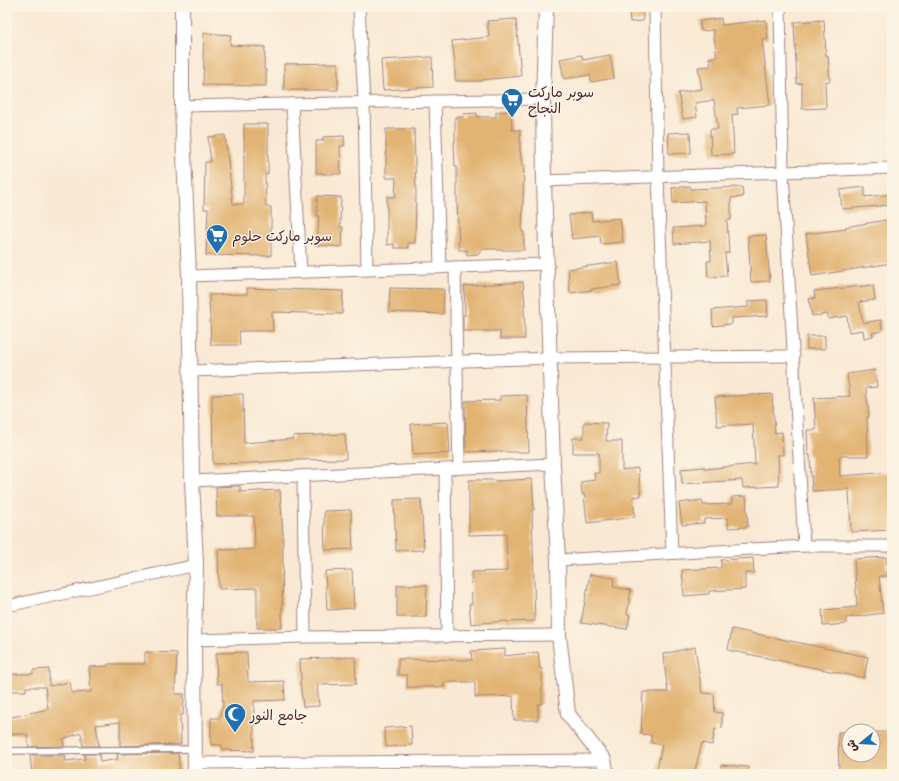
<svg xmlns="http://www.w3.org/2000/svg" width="899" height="781" font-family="Mali,'Playpen Sans Arabic',sans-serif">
	<rect width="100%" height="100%" fill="#fcf5e5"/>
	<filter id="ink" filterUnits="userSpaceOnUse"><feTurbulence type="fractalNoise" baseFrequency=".025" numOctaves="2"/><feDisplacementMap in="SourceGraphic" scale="8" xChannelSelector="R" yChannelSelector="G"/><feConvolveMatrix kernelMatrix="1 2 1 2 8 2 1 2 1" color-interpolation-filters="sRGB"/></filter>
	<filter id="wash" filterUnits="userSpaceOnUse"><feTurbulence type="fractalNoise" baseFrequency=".012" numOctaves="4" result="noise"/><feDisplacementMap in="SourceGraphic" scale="16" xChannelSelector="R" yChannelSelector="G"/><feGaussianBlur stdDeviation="0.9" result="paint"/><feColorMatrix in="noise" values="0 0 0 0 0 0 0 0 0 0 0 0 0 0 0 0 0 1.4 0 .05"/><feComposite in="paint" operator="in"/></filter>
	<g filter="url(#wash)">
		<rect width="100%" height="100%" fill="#f9e9d4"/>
		<g id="blocks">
			<g fill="#e2b473">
				<path d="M643,10V21L630,22L629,11Z"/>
				<path d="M721,18L722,25L766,20L768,39H762L770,105L737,108L738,114L732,115L734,154L711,155L710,129H718L714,100L695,103L697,117L683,119L678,93L702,89L698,67L711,66L709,58L717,57L713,30L701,31L700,21Z"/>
				<path d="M516,19L521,76L482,80V81H458L455,80V63L452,41L489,37L487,21Z"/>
				<path d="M824,20L826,56H828L830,81L825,82L826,108L802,109V83L797,84L794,22Z"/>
				<path d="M204,33L231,35L230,45L265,47L264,70H266V86L203,85L204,59H203Z"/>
				<path d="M582,55L583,60L610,55L614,78L591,82L590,75L564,79L560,59Z"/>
				<path d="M432,57L433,87L383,90L381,60Z"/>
				<path d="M338,63V90H284V64Z"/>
				<path d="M511,111L512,130H520V150L522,165H524L522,232H524V250H497V249H481L478,254L467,255V250H459L457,203V166H455L454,142H455V117H463L464,114L477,113V117H496V112Z"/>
				<path d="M244,124H268V174H265L266,207H271V256L206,255L208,209H204L205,162H211L208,137L225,135L233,204H244Z"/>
				<path d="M386,129H414L416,194L415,243H408V248H394V244L387,245V197H395L396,178H386Z"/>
				<path d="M690,132L691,153L669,154L668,133Z"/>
				<path d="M344,136V146H340L341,174H322V173H316V141H323V137Z"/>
				<path d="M690,186L691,189L742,187L743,197L731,198V220H727L729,253H725L727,276L708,277L707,261H711L710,241L674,244L673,228L706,226L705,201L673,203L672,188Z"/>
				<path d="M865,187V197L892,194V205L842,209L840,190Z"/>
				<path d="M317,196L341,197L340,227H343L342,247L317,245L319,216H317Z"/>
				<path d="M591,212L592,221L620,218L623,242L601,244L600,236L572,239L569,215Z"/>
				<path d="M892,219V263L812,276L806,234L846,229L845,227Z"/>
				<path d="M766,235L770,281L751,282L748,236Z"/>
				<path d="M618,262L621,285L592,289L593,290L570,293L568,269Z"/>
				<path d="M523,282L525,305H524L525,339H500V331H463V315H465L464,286Z"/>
				<path d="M873,285L875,300L859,302L863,323L881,320L882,331L872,333L873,336L864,338L863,330L849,332L847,316L828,319V314L812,316L809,299L815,298L814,291Z"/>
				<path d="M247,288L343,291L342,314L272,312L273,331H239L240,345H211L209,295L247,294Z"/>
				<path d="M390,288L444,289L443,314L389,312Z"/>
				<path d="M767,300L768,316L732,318V324L713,326L712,310L748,307V301Z"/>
				<rect x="807" y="336" width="18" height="13"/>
				<path d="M875,370L877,387L866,388L869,417H867L868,456H839L840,476L892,472V530L851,532L849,489L812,491L810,455H808L807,430H816L814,398L850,396L847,374Z"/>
				<path d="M243,394L244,443L293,439V436L345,434L346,459L294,460L251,463L213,464L212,395Z"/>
				<path d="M772,394L775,433L782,432L783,455H778L779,486L743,488L742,480L682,484L681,469L705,467V469L755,464L753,424L717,426L715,397Z"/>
				<path d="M527,395L529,452H502V451L466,452L465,401L500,400V396Z"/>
				<path d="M448,422L450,453L413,455L411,424Z"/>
				<path d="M584,422L607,423L606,441H622V470L638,468L641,496L633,497L635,517L587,523L584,494H582L581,482L595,480L594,473H599V453H573V438H584Z"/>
				<path d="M532,479L534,510H532L535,621L507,622V621L471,624L469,604H472L471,572L507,571L506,537V534L469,535V480H495V481Z"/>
				<path d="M240,486V492L280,490L283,535L282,628H257V588L219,589L218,550L255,549L254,516H217L216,487Z"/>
				<path d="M746,496L748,527L728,528V518L704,519V523L682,525L679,503L702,500L703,505L732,504V497Z"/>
				<path d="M421,499L424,550L396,551L394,500Z"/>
				<path d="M351,510L353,549L325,550L324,511Z"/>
				<path d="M886,557L887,576H879L883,613L846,618V624L823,626L822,610L857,607L854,559Z"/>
				<path d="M753,558L754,573H745V589L709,591V594L684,596L682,570L721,568V560Z"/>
				<path d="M352,570L354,608L327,610L325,571Z"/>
				<path d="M590,574L614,578L613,587L631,590L627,614L630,615L627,629L581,623Z"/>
				<path d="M397,585H427L426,617H397Z"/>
				<path d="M732,629L868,657L864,678L728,650Z"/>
				<path d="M695,647L702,693L714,694L715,712L722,713V728L715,729L712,745L702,743L694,774H656L662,745L651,743V735L641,734L643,692H668L663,654Z"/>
				<path d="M505,649V656L538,652L540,669H542V704H538V720H514L513,696L475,697V682H444V687H407V675H398V659L472,660L471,651Z"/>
				<path d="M145,652L177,653L175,694H184L183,715H180L181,744L120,746V722L96,725L99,746H83L81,733L63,739L64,746L29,747L27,734H7V718L48,709L45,687H26V691H7V684L13,674H33V670L49,669V686L70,682L72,693L91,692L89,667L108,666V664H145Z"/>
				<path d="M247,652L248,682L284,681L285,700L254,701V751L222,750V745H211V718H220L221,708H223L222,684H217L216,653Z"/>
				<path d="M355,657L356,684L317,685L319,706L303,707L300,681H301L300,659Z"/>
				<path d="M411,726L412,745L386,747L384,728Z"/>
				<path d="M838,732H849V755H873V732H892V774H839Z"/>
				<path d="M178,753L180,774H32L30,755H65L66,761L85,759L84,754H99L100,762L118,759L117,754Z"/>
				<path d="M721,765L749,767L748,774H720Z"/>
			</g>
		</g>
	</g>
	<g filter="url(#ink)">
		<use href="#blocks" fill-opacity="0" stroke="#a28480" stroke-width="1"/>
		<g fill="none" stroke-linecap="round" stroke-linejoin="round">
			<g stroke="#a28480" stroke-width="8">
				<path id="service" d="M7,751L194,749"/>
			</g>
			<g stroke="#a28480" stroke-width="13">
				<g id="minor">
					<path d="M359,7L364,102L367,270"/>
					<path d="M655,7L658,177L672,553"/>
					<path d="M780,7L783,172L804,546"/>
					<path d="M435,101L440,268"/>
					<path d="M292,104L301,272"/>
					<path d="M182,106L543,99"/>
					<path d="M544,181L892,168"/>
					<path d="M455,267L459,468"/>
					<path d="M189,276L547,264"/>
					<path d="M190,371L550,358L794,356"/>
					<path d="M445,469L447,637"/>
					<path d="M303,476L305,637"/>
					<path d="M192,481L553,464"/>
					<path d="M558,560L804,546H892"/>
					<path d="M7,606L196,565"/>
					<path d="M194,640L305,637L559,635"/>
					<path d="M194,763L604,760"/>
				</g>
			</g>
			<g stroke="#a28480" stroke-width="16">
				<g id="tertiary">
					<path d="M182,7V106L189,276L192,481L196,565L194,640L195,774"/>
					<path d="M546,7L543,99L544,181L553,464L558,560L559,635L568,714L604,760L607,774"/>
				</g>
			</g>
			<use href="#service" stroke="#fff" stroke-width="5.5"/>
			<use href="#minor" stroke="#fff" stroke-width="11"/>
			<use href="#tertiary" stroke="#fff" stroke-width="14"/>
		</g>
	</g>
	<defs>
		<g id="supermarket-pin" transform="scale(1.15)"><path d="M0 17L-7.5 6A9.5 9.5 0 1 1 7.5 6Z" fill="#1f6fb2" stroke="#fcf5e5"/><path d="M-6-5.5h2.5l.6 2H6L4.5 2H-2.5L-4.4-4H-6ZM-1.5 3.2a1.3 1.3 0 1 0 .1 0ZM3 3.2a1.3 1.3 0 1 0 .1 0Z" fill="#fff"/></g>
		<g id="mosque-pin" transform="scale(1.15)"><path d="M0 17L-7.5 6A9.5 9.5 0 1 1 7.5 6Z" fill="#1f6fb2" stroke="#fcf5e5"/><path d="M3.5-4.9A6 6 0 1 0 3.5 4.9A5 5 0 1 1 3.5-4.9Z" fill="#fff"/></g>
	</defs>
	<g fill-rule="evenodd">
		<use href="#supermarket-pin" x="512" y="99"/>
		<use href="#supermarket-pin" x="217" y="235"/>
		<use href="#mosque-pin" x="235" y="714"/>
	</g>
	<g text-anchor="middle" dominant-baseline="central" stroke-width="3" stroke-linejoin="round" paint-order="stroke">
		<g font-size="14" fill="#4a1f2b" stroke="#fcf5e5" text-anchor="start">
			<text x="528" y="91">سوبر ماركت<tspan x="528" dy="16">النجاح</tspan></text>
			<text x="232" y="235">سوبر ماركت حلوم</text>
			<text x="250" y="714">جامع النور</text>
		</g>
	</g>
	<rect width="899" height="781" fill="none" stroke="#fcf5e5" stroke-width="24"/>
	<g transform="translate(861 743) rotate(252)"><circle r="19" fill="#fcf5e5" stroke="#b59f9b"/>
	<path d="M0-3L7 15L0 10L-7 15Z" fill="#1f6fb2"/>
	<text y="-6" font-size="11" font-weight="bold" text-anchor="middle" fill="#4a1f2b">ش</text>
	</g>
</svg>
